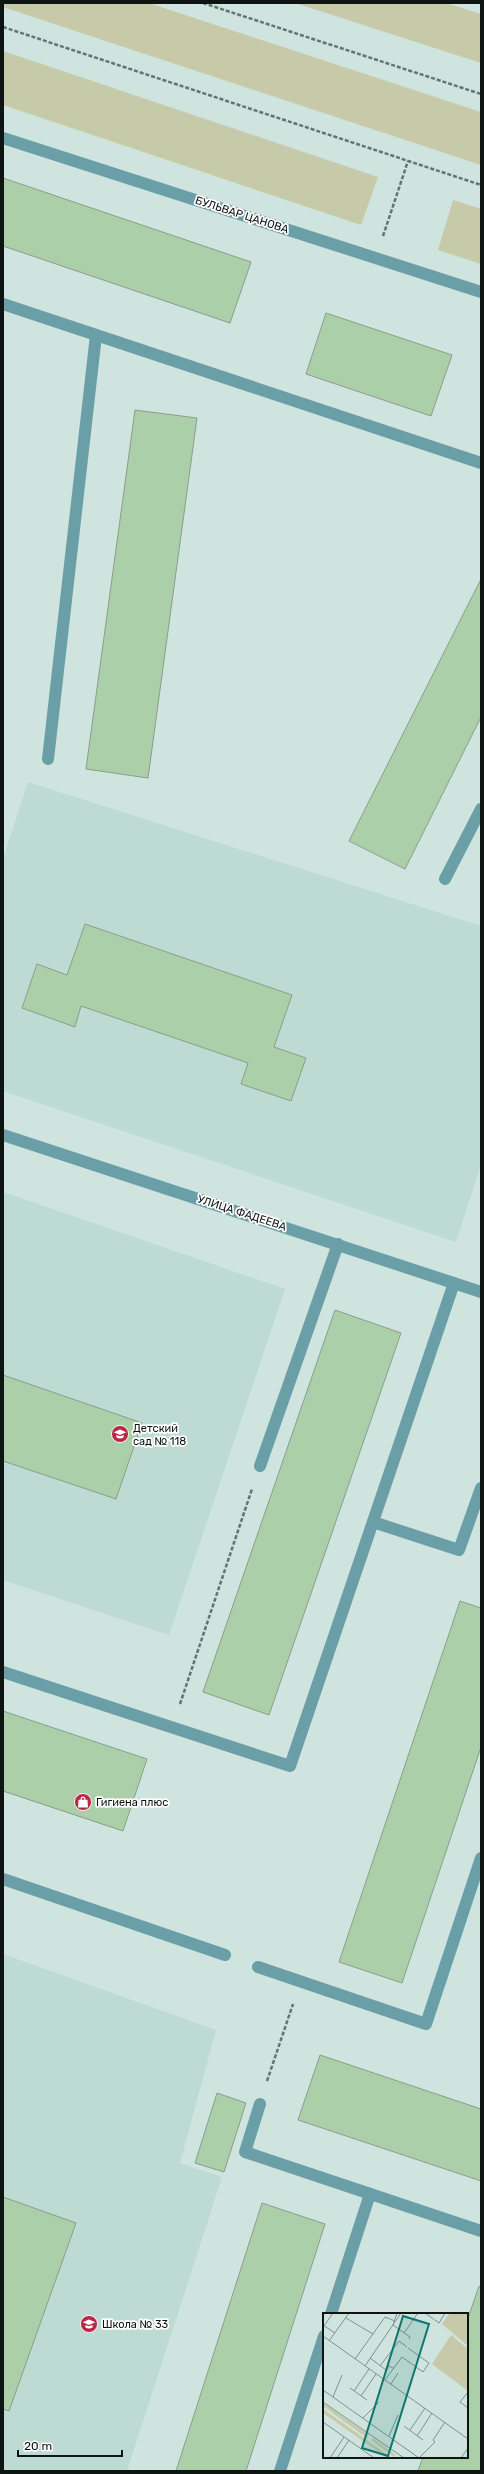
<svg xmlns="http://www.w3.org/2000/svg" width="484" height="2474" font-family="Rubik,sans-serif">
	<rect width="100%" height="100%" fill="#cfe4de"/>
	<g fill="#bddbd2">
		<path d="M28,782L481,926V1164L456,1242L3,1091V859Z"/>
		<path d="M3,1192L285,1289L169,1635L3,1580Z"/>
		<path d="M3,1954L216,2030L180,2163L222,2177L127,2471H3Z"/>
	</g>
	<g fill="#c7caa8">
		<path d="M3,3H149L481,112V165L3,7Z"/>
		<path d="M295,3H446L481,14V63Z"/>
		<path d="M3,51L378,177L361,225L3,105Z"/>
		<path d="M453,200L481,209V264L438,250Z"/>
	</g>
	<g fill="#abcfa9" stroke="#8e9b8d">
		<path d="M3,178L251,262L230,323L3,246Z"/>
		<path d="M326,313L452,355L431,416L306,374Z"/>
		<path d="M135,410L197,418L148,778L86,769Z"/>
		<path d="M481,579V717L405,869L349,841Z"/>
		<path d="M85,924L292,995L274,1047L306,1058L291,1101L241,1084L248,1063L81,1006L75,1027L22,1008L37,964L67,975Z"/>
		<path d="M335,1310L401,1333L269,1715L203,1692Z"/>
		<path d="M3,1375L142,1423L116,1499L3,1461Z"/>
		<path d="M460,1601L481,1608V1747L402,1983L339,1962Z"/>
		<path d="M3,1711L147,1759L123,1831L3,1791Z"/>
		<path d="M320,2055L481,2109V2181L298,2120Z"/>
		<path d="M217,2093L246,2103L224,2172L195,2163Z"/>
		<path d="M3,2197L76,2223L9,2411L3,2409Z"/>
		<path d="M262,2203L325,2224L246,2471H176Z"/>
		<path d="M479,2286L481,2287V2471H418L423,2457H467V2321Z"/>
	</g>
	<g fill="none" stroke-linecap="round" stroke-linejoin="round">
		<g stroke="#66736f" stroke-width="2.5" stroke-dasharray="4 2" stroke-linecap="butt">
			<path d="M203,3L481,94"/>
			<path d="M3,27L481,185"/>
			<path d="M383,236L408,161"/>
			<path d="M180,1704L252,1489"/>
			<path d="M267,2081L293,2004"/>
		</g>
		<g stroke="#6b9fa7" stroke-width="12">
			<path d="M3,138L481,292"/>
			<path d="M3,304L481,463"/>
			<path d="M48,759L96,335"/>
			<path d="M445,879L481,809"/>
			<path d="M3,1135L481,1292"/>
			<path d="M260,1466L338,1244"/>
			<path d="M373,1522L459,1550L481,1488"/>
			<path d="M3,1672L290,1766L454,1283"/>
			<path d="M3,1879L225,1955"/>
			<path d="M258,1967L426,2024L481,1858"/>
			<path d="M260,2104L245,2152L481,2231"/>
			<path d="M331,2314L370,2194"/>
			<path d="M280,2471L324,2336"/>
		</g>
	</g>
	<defs>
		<g id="school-disc" transform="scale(0.9)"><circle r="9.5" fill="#ba2846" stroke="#fff"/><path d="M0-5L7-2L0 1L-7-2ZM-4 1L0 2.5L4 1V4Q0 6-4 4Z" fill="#fff"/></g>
		<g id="shop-disc" transform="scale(0.9)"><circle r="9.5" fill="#ba2846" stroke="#fff"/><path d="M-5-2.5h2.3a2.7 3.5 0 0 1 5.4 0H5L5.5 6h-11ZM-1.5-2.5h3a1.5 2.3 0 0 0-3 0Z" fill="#fff"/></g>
	</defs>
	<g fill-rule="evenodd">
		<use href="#school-disc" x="120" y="1434"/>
		<use href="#shop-disc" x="83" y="1802"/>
		<use href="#school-disc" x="89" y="2324"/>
	</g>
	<g text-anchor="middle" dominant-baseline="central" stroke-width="3.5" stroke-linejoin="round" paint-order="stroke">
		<g font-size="11" fill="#0d1412" stroke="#fff">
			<text transform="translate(242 215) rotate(18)">БУЛЬВАР ЦАНОВА</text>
			<text transform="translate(242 1213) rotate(18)">УЛИЦА ФАДЕЕВА</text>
		</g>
		<g font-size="11" fill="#0d1412" stroke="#fff" text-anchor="start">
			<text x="133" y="1428">Детский<tspan x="133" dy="13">сад № 118</tspan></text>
			<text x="96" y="1802">Гигиена плюс</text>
			<text x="102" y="2324">Школа № 33</text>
		</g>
	</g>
	<g transform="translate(323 2313)">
		<rect width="145" height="145" fill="#cfe4de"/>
		<path d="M127,0H145V33L119,11ZM128,22L145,36V78L109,51ZM0,90L46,122L44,125L0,93ZM0,96L69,145H64L0,100ZM50,125L73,142L71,144L48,127Z" fill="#c7caa8"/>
		<path fill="none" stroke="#81918c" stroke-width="1" d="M74,0L70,12L87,24L86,26M102,0L116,10L122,0M23,5L50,21M0,12L12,20M1,13L10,0M81,20L95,0M0,23L145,126M6,28L26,0M47,45L63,57L66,53L70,55M32,46L62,4L72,8M42,53L78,0M57,53L76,28L84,34M62,67L79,44L100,59L106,50L85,35M68,71L75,60M27,75L44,87M0,77L96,145M31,78L46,56M145,79L137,89L145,95M38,83L53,61M10,84L19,62M0,89L81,145M40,105L56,89M0,109L51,145M81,113L100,127M87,117L102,95M66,123L75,102M94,123L109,100M7,145L21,124M14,145L26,127M96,145L112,129L110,127L122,109M138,145L145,135"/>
		<path fill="#0f766e" fill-opacity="0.15" stroke="#0f766e" stroke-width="2" d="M80,3L106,11L65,143L39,135Z"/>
		<rect width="145" height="145" fill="none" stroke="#0d1412" stroke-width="2"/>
	</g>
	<rect width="484" height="2474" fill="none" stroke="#0d1412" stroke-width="8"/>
	<path d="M18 2450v6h104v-6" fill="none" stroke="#0d1412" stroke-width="2"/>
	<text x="24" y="2450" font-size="12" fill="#0d1412" stroke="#ffffff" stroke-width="3" paint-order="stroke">20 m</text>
</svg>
